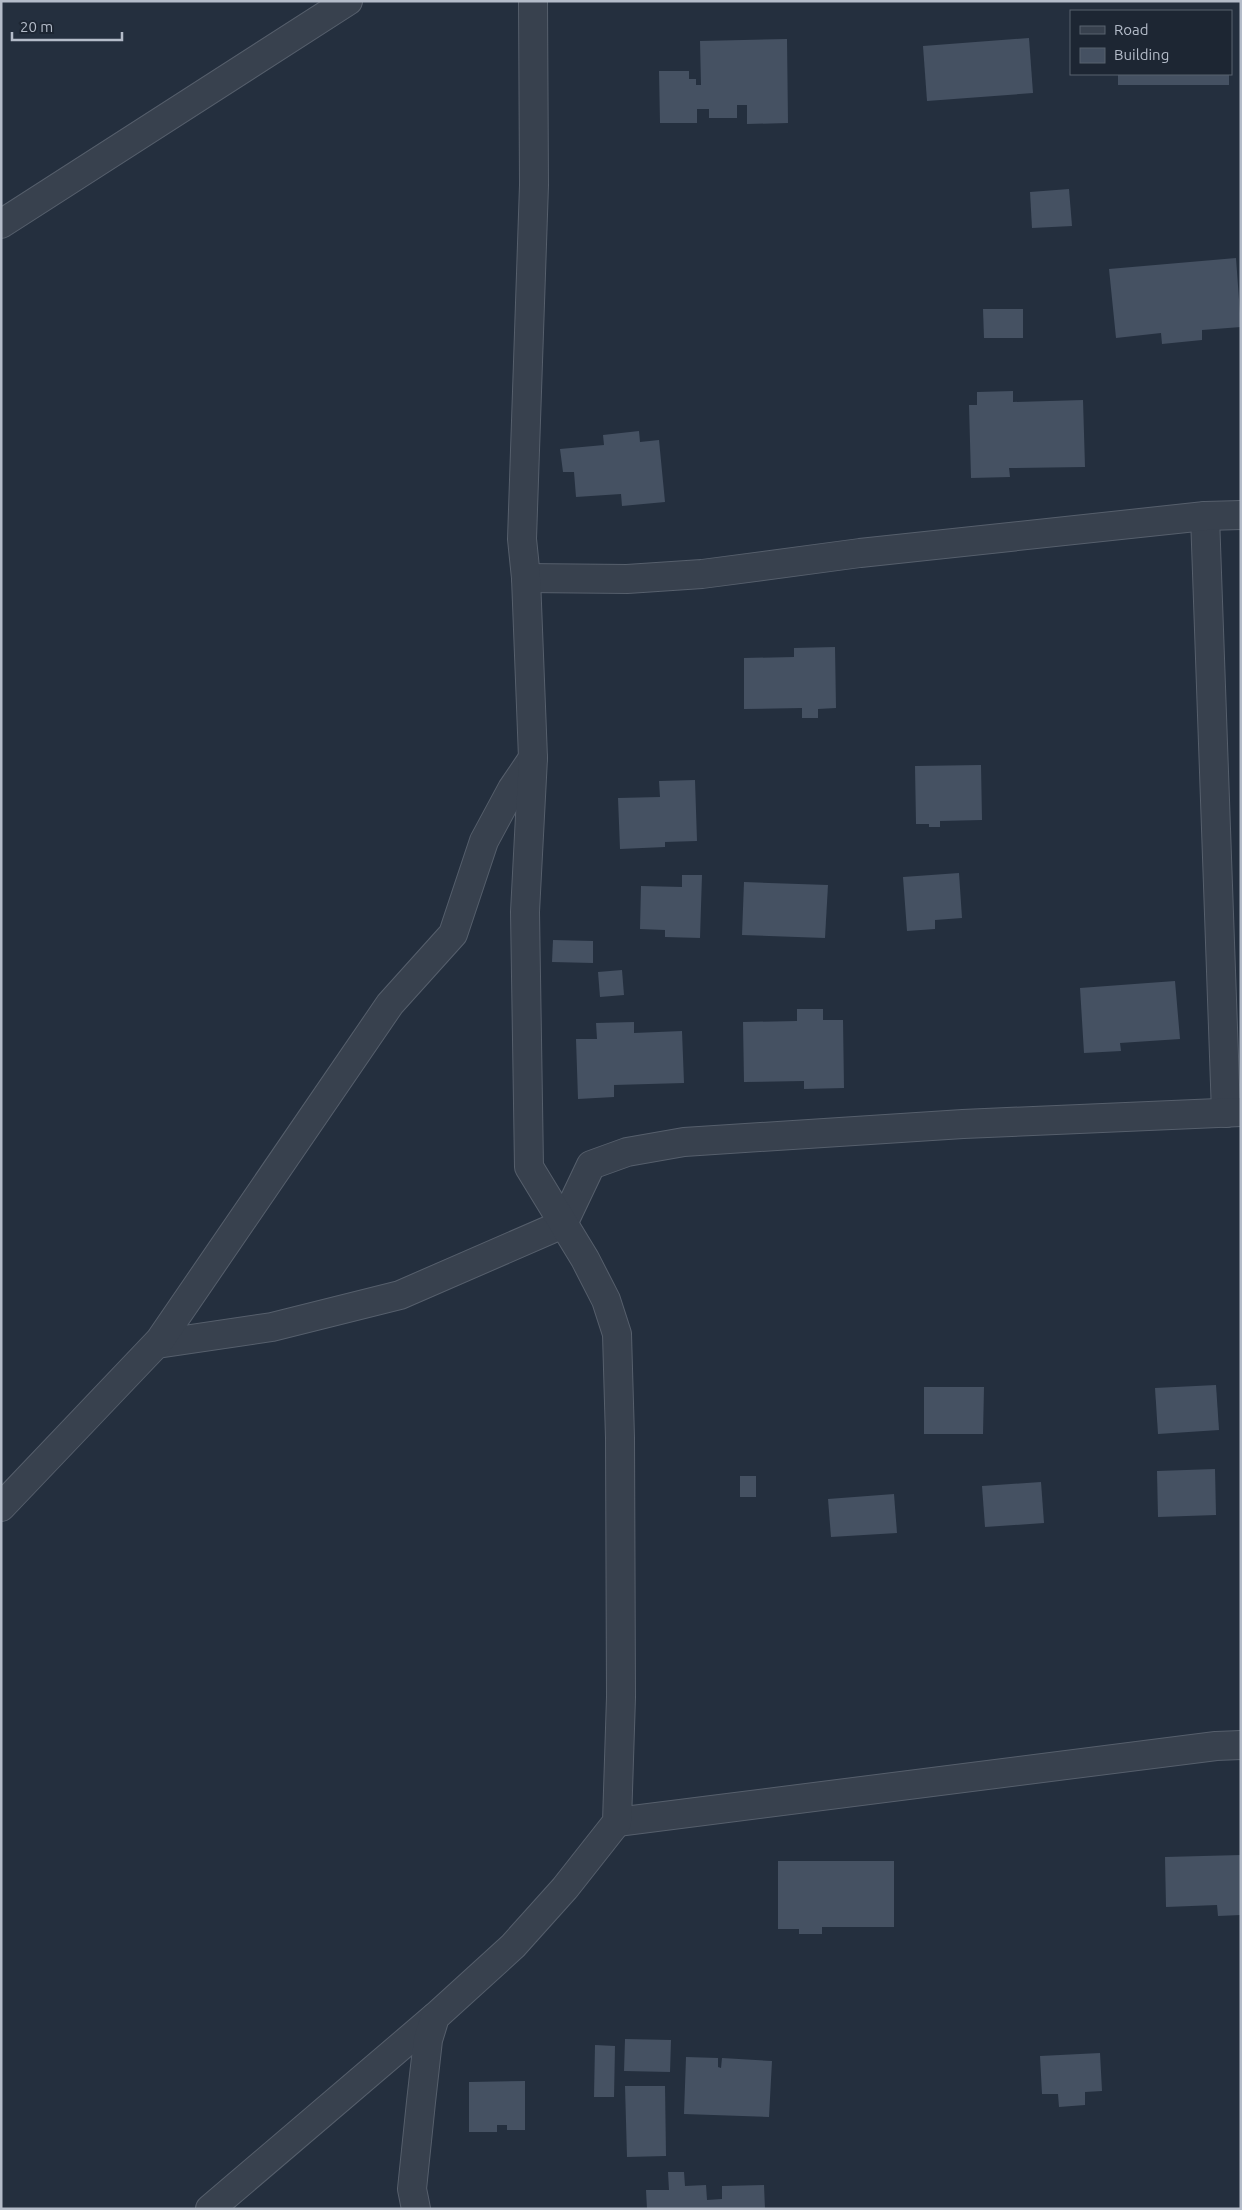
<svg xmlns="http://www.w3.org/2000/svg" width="1242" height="2210" font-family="Ubuntu,sans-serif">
	<rect width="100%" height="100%" fill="#242f3e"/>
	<g fill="#455162">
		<path d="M1029,38L1033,93L927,101L923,46Z"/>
		<path d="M787,39L788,123L747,124V105H737V118H709V109H697V123H660L659,71H689V79H696V85H701L700,41Z"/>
		<rect x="1118" y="74" width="111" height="11"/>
		<path d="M1069,189L1072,226L1032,228L1030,192Z"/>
		<path d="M1236,258L1241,327L1202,330V340L1162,344L1161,333L1116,338L1109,269Z"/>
		<path d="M983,309H1023V338H984Z"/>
		<path d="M1013,391V402L1083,400L1085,467L1009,468L1010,477L971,478L969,405H977V392Z"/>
		<path d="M639,431L640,442L659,440L665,502L622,506L621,494L576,497L574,472H563L560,449L604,445L603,435Z"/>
		<path d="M835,647L836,708L818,709V718H802V708L744,709V658L794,657V648Z"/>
		<path d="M981,765L982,820L940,821V827H929V824H916L915,766Z"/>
		<path d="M695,780L697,841L665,842V847L620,849L618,798L660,797L659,781Z"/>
		<path d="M959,873L962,918L935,920V929L907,931L903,877Z"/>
		<path d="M682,875H702L700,938L665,937V930L640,929L641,886L682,887Z"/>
		<path d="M744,882L828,885L825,938L742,935Z"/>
		<path d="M553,940L593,941V963L552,962Z"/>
		<path d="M622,970L624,995L600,997L598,972Z"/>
		<path d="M1175,981L1180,1039L1120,1043L1121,1051L1084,1053L1080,988Z"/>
		<path d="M797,1009H823V1020H843L844,1088L804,1089V1081L744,1082L743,1022L797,1021Z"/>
		<path d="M634,1022V1033L682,1031L684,1083L614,1085V1097L578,1099L576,1039H597L596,1023Z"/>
		<path d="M1216,1385L1219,1430L1158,1434L1155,1388Z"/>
		<path d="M924,1387H984L983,1434H924Z"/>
		<path d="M1215,1469L1216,1515L1158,1517L1157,1471Z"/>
		<rect x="740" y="1476" width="16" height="21"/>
		<path d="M1041,1482L1044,1523L985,1527L982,1486Z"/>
		<path d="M894,1494L897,1533L831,1537L828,1499Z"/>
		<path d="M1241,1855V1915L1218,1916L1217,1905L1166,1907L1165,1857Z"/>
		<path d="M778,1861H894V1927H822V1934H799V1929H778Z"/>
		<path d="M625,2039L671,2040L670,2072L624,2071Z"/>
		<path d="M595,2045L615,2046L614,2097H594Z"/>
		<path d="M1100,2053L1102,2091L1085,2092V2105L1059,2107L1058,2094H1042L1040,2056Z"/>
		<path d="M686,2057L718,2058V2067L721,2068L722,2058L772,2061L769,2117L684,2114Z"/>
		<path d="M525,2081V2130H507V2125H497V2132H469V2082Z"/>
		<path d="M625,2086H665L666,2156L627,2157Z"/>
		<path d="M668,2172H684L685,2186L706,2185L707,2200L722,2199V2186L764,2185L765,2209H647L646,2190H669Z"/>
	</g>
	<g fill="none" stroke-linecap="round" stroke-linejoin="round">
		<g stroke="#565f6c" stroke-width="30">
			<g id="minor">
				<path d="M1,224L348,1"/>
				<path d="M1205,516L1226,1113"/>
				<path d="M526,578L627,579L702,574L860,553L1205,516L1241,515"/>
				<path d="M157,1344L272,1327L400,1295L563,1224L591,1165L627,1152L684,1142L963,1124L1241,1112"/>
				<path d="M1,1507L160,1340L390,1004L453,934L484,841L512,789L533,758"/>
				<path d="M617,1822L1216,1746L1241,1745"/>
				<path d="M210,2209L435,2017"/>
				<path d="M416,2209L412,2189L421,2102L428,2040L435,2017L513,1946L565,1888L617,1822L621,1697L620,1438L617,1334L606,1300L585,1259L529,1167L525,912L533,758L526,578L522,539L534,185L533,1"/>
			</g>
		</g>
		<use href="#minor" stroke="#38414e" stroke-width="28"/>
	</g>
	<rect width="1242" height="2210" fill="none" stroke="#b4bcc9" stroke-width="5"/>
	<rect x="1070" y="10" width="162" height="65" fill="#1d2633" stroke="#59626f"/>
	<rect x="1080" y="26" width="25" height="8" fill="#38414e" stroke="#59626f"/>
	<text x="1114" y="35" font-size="15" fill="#b4bcc9">Road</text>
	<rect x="1080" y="48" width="25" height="15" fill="#455162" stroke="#59626f"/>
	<text x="1114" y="60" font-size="15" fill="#b4bcc9">Building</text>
	<path d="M12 32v8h110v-8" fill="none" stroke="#b4bcc9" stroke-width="2.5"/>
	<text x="20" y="32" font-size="15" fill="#b4bcc9" stroke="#1d2633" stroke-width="4" paint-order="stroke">20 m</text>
</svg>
